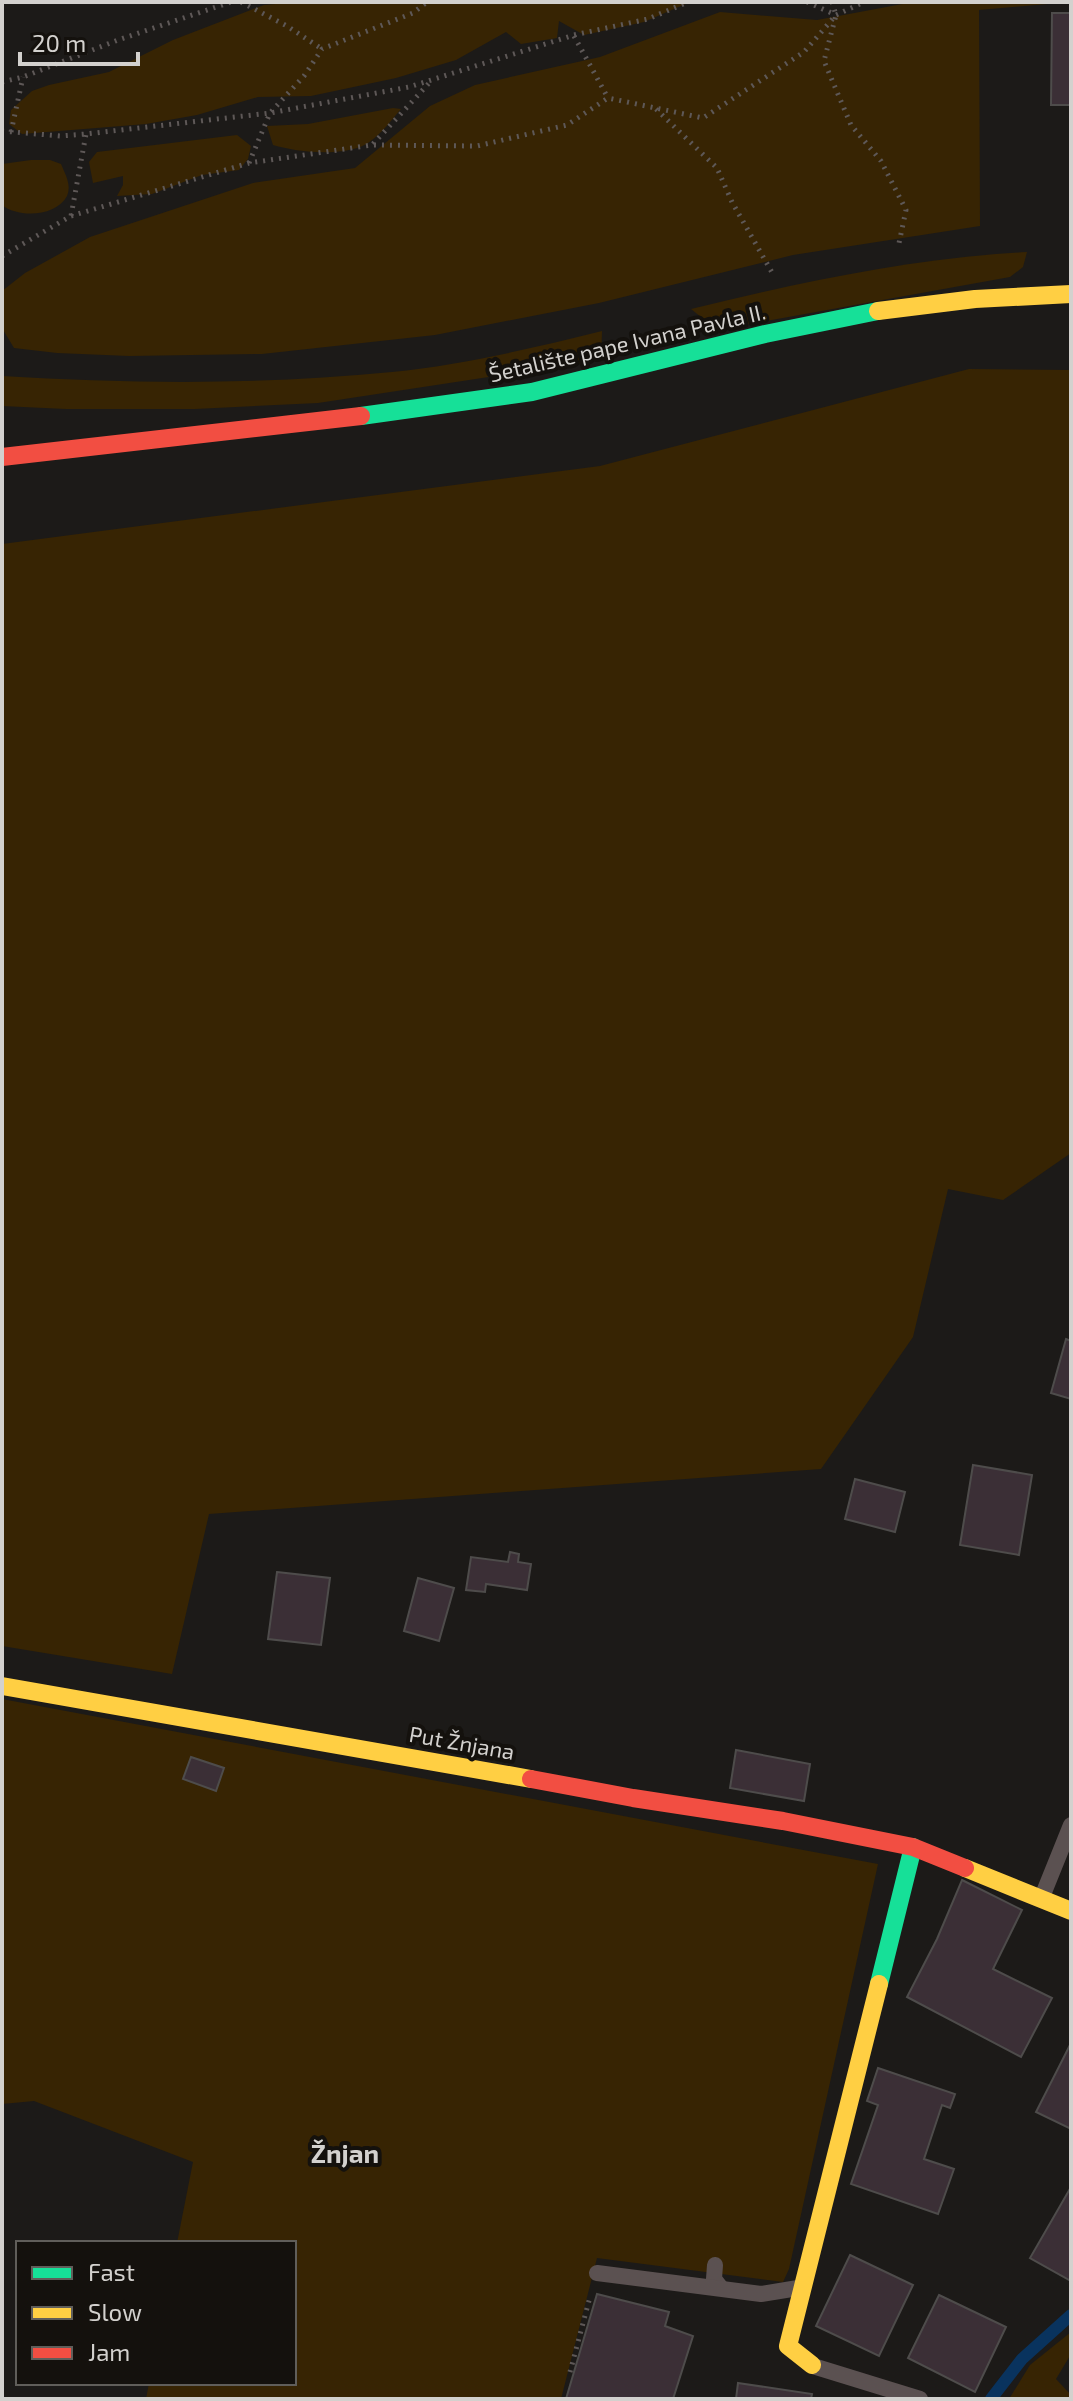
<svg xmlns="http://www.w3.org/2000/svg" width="1073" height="2401" font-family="'Exo 2',sans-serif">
	<rect width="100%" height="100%" fill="#1c1a18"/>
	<g fill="#372403">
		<path d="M299,2H690L644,22L584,35L559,21L557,38L521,44L506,32L456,60L396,78L311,96L258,97L197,115L146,124L22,134L9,124L11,110L32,91L49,85L109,72L173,40L264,5Z"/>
		<path d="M913,2H1071L979,10L980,226L793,255L599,303L435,335L262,354L129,356L57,353L14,348L2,328V291L25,273L90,237L253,183L355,168L430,106L475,85L600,57L720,12L817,20Z"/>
		<path d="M393,108L401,109C390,122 376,141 360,147C336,156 296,152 273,145L267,126L308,124Z"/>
		<path d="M237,135L251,146L248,159L239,170L202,175L152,194L117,196L123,185V176L93,183L89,162L97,152Z"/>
		<path d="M31,160H50L61,164C65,174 72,185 67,196C56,217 18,218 2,205V164Z"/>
		<path d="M1027,252L1023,267L1010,277L717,330L691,309C802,282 912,258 1027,252Z"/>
		<path d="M602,331L601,360L318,403L195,409H66L2,406V376C132,384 262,385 392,372C463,365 533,348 602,331Z"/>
		<path d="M969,369L1071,370V1153L1003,1200L948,1189L913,1337L821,1469L209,1514L172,1674L2,1646V544L600,466Z"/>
		<path d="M2,1699L878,1864L789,2269L783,2282L597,2258L561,2399H146L149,2383H294V2243H177L193,2162L34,2101L2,2104Z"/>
		<path d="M1071,2332V2354L1056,2379L1071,2395V2399H1009L1030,2365Z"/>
	</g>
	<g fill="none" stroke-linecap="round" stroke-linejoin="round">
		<path stroke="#09335e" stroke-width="12" d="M991,2399L1022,2359L1071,2315"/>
	</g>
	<g fill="#3b2f36" stroke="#4e4c4b" stroke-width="2">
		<path d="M1052,13H1071V105H1051Z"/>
		<path d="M1066,1339L1071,1341V1399L1051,1393Z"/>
		<path d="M973,1465L1032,1475L1019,1555L960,1545Z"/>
		<path d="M855,1479L905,1492L895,1532L845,1519Z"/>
		<path d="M510,1552L519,1554L518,1562L531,1564L527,1590L486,1584L485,1592L466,1590L471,1557L508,1562Z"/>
		<path d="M277,1572L330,1578L321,1645L268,1639Z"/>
		<path d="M418,1578L454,1588L439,1641L404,1631Z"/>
		<path d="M736,1750L810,1764L804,1801L730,1788Z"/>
		<path d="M191,1757L224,1768L216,1791L183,1779Z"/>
		<path d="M962,1880L1022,1910L993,1969L1052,1998L1021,2057L907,1997L937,1939Z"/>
		<path d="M1071,2043V2129L1036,2112Z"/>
		<path d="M878,2068L955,2094L950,2108L942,2105L924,2159L954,2169L938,2214L851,2184L878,2105L867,2101Z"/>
		<path d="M1071,2187V2281L1030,2258Z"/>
		<path d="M850,2255L913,2285L879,2356L816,2326Z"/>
		<path d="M597,2294L669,2312L665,2326L693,2336L673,2399H566Z"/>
		<path d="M939,2295L1006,2327L975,2392L908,2358Z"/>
		<path d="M738,2383L812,2394L811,2399H736Z"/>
	</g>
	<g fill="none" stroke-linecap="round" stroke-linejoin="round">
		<g stroke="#5e5857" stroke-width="5" stroke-dasharray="2 6" stroke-linecap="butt">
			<path d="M241,2L287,26L322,49"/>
			<path d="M807,2L836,15L864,2"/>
			<path d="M832,2L836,15L824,61L851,125L881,161L906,210L898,248"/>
			<path d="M574,36L608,98"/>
			<path d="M2,82L23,77L118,40L231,2"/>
			<path d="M656,109L717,168L732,202L774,276"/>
			<path d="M2,131L60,136L86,134L270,113L409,87L574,35L648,19L688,2"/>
			<path d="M11,132L23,77"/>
			<path d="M373,144L431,81"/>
			<path d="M249,163L270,113L304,76L322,49L413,13L427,2"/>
			<path d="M71,216L249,163L372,145L477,146L567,125L608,98L703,118L804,52L836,15"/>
			<path d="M2,256L71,216L86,134"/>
			<path d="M570,2372L590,2297"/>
		</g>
		<g stroke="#5b5151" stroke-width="16">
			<path d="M1042,1897L1071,1825"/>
			<path d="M715,2265L714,2279L721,2288"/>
			<path d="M597,2273L761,2294L798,2288"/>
			<path d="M813,2366L920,2399"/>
		</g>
		<g stroke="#16e098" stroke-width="18">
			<path d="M361,416L532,392L765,334L878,311"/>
			<path d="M879,1984L913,1847"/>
		</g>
		<g stroke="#ffcf43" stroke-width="18">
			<path d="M878,311L975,299L1071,294"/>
			<path d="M2,1686L531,1779"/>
			<path d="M965,1868L1071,1911"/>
			<path d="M812,2365L788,2346L879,1984"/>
		</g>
		<g stroke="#f24e42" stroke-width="18">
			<path d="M2,457L361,416"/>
			<path d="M531,1779L633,1798L783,1821L913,1847L965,1868"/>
		</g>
	</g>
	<g text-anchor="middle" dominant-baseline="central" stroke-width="8" stroke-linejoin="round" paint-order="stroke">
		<g font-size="22" fill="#d3d1ce" stroke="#14110d">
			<text transform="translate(627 342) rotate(-13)">Šetalište pape Ivana Pavla II.</text>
			<text transform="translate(462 1742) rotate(10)">Put Žnjana</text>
		</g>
		<g font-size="26" font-weight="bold" fill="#d3d1ce" stroke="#14110d">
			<text x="345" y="2152">Žnjan</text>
		</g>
	</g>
	<rect width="1073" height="2401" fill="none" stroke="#d3d1ce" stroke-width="8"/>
	<rect x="16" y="2241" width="280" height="144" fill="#14110d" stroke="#605e5a" stroke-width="2"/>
	<rect x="32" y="2267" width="40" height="12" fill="#16e098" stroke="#605e5a" stroke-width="2"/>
	<text x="88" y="2281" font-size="24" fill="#d3d1ce">Fast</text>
	<rect x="32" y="2307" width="40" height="12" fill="#ffcf43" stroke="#605e5a" stroke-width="2"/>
	<text x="88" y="2321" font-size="24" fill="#d3d1ce">Slow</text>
	<rect x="32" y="2347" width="40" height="12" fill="#f24e42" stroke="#605e5a" stroke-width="2"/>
	<text x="88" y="2361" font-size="24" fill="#d3d1ce">Jam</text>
	<path d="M20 52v12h118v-12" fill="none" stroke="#d3d1ce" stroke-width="4"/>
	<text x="32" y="52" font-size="24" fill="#d3d1ce" stroke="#14110d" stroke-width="6" paint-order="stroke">20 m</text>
</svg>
